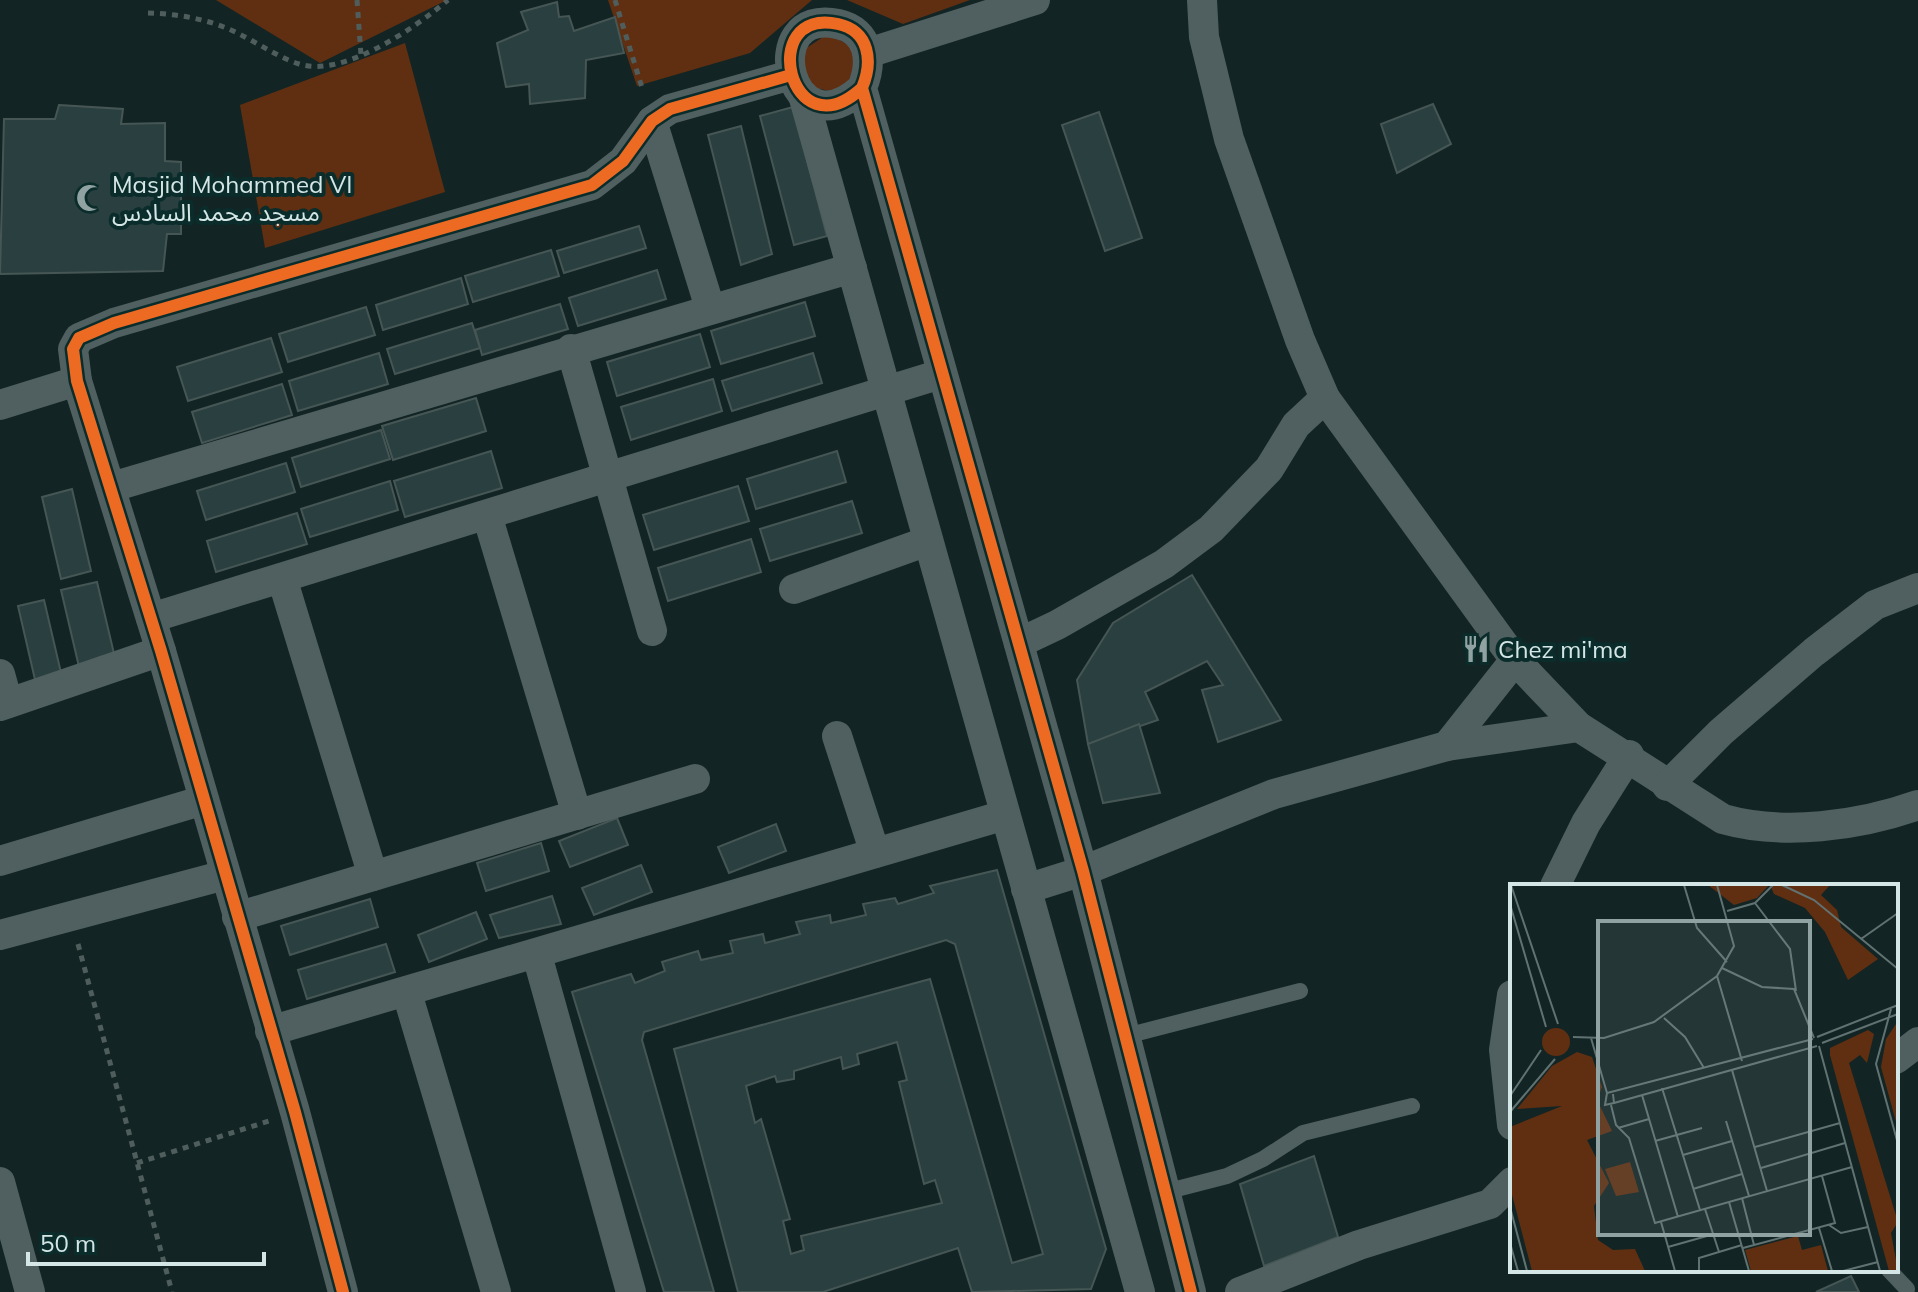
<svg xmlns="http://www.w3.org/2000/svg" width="1918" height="1292" font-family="Mulish,'Noto Sans Arabic',sans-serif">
	<rect width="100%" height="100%" fill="#122524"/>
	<g fill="#602f11">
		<path d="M216,0H447L320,63Z"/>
		<path d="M608,0H812L750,53L637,86Z"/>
		<path d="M847,0H970L903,24Z"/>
		<path d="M823,37H834L852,47L858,67L840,93L810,87L801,58L805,49Z"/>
		<path d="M405,43L445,192L265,248L240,105Z"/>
	</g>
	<g fill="#2a3f3f" stroke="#465655" stroke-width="2" fill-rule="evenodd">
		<path d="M557,2L559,17L569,16L574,31L615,17L624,53L586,60L585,98L530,104L529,84L506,87L497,43L528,30L521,12Z"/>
		<path d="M1433,104L1451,144L1397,173L1381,124Z"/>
		<path d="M59,105L123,109L121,124L165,123V161L181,162V234H167L163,271L0,274L4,119H55Z"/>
		<path d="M793,107L827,236L794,245L760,116Z"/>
		<path d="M1099,112L1142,238L1105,251L1062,125Z"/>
		<path d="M741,126L772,254L741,265L708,135Z"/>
		<path d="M639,226L646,248L564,273L557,251Z"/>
		<path d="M551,250L559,276L473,302L465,276Z"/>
		<path d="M657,270L666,299L578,326L569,298Z"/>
		<path d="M461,278L468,304L383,330L376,305Z"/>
		<path d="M805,302L815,336L721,364L711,331Z"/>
		<path d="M560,304L568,329L482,355L475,330Z"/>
		<path d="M366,307L375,335L288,362L279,334Z"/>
		<path d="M472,323L480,348L395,374L387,349Z"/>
		<path d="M700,334L710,367L617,396L607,362Z"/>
		<path d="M271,338L282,372L188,401L177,367Z"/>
		<path d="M379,353L388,384L298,411L289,381Z"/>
		<path d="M813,353L822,383L732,411L722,381Z"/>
		<path d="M713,379L722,411L631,440L621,407Z"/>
		<path d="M282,384L292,415L202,443L192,412Z"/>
		<path d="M476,398L486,431L393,460L382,426Z"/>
		<path d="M381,430L390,459L301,487L292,458Z"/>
		<path d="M491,451L502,488L405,517L394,481Z"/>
		<path d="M837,451L846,482L756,509L747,479Z"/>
		<path d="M286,463L295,492L206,520L197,491Z"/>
		<path d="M390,481L398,510L310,537L301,509Z"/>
		<path d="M738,486L749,521L654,550L643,515Z"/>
		<path d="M72,489L91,571L61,579L42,497Z"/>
		<path d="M852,501L862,533L770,561L760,529Z"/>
		<path d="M297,513L307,544L216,572L207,541Z"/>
		<path d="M751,539L761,572L668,601L658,568Z"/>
		<path d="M1192,575L1281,720L1218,742L1202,690L1223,685L1207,661L1145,692L1158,720L1088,744L1077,680L1113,623Z"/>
		<path d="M97,582L116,662L80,671L61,590Z"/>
		<path d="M44,600L62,677L36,684L18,606Z"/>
		<path d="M1139,724L1160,793L1103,803L1088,744Z"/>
		<path d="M617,818L628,845L570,867L559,841Z"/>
		<path d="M776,824L786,851L729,873L718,847Z"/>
		<path d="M541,843L549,871L486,891L477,863Z"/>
		<path d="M641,865L652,892L594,915L582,888Z"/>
		<path d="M997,870L1106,1249L1091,1289L972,1292L958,1248L823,1292H738L674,1049L930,979L1012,1263L1043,1254L955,944L946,940L644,1032L642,1040L714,1292H664L572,992L631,974L635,983L665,971L662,962L698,951L701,960L733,953L730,941L763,934L765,943L800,934L796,922L830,915L831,923L866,915L863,904L895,898L898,904L934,893L930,886ZM897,1042L907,1080L899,1082L924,1184L935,1180L942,1203L801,1236L804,1250L791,1254L783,1221L790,1219L761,1119L755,1123L746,1086L775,1076L777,1082L794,1079V1071L841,1057L843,1069L859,1064L857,1054Z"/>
		<path d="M552,896L561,924L499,938L490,915Z"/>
		<path d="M370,899L378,927L290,955L281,926Z"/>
		<path d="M476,912L487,939L429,962L418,935Z"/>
		<path d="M386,944L395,972L307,999L298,970Z"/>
		<path d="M1314,1156L1338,1237L1264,1266L1240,1184Z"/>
		<path d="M1851,1276L1859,1292H1816Z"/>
	</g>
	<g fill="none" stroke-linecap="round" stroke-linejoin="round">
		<g stroke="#4f5e5d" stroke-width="5" stroke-dasharray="6 6" stroke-linecap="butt">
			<path d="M357,0L361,55"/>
			<path d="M615,0L643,91"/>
			<path d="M148,13C181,14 214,20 243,36C261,45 280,58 299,64C343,78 415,28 448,0"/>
			<path d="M78,944L172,1292"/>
			<path d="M137,1163L269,1121"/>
		</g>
		<g stroke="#506060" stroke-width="16">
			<path d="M1126,1036L1300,991"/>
			<path d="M1165,1192L1227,1176L1263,1159L1303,1133L1412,1106"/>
			<path d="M1889,1270L1907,1289"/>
		</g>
		<g stroke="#506060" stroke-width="30">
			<path d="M1202,0L1204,37L1229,139L1300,340L1325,398L1515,660L1579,727L1723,819C1783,836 1859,826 1918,805"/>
			<path d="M868,53L1035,0"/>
			<path d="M862,88C789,155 756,6 838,24C870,31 873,62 862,88L1083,871L1191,1292"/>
			<path d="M803,95L1140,1292"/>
			<path d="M652,121L710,308"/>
			<path d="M571,349L652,631"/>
			<path d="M0,405L77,381"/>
			<path d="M112,487L852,268"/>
			<path d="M487,515L577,815"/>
			<path d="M282,578L373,876"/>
			<path d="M794,589L928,541"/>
			<path d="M151,618L941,374"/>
			<path d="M1019,643L1057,625L1164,564L1211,529L1269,469L1296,425L1325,398"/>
			<path d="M0,674L8,703"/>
			<path d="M0,706L161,651"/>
			<path d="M837,736L875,853"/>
			<path d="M1447,746L1515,660"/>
			<path d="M1667,786L1721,732L1814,652L1875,605L1918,588"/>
			<path d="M0,861L204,800"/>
			<path d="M1555,886L1586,823L1629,755"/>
			<path d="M1026,889L1083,871L1274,794L1447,746L1579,727"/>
			<path d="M237,917L695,779"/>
			<path d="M0,935L225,875"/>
			<path d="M537,955L631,1292"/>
			<path d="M407,993L496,1292"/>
			<path d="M1512,995L1504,1050L1512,1125"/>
			<path d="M270,1031L1005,815"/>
			<path d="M1896,1059L1918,1042"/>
			<path d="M0,1182L30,1292"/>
			<path d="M343,1292L295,1112L161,651L77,381L73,349L79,338L114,323L592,185L623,161L652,121L670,109L791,75"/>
			<path d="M1240,1292L1359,1245L1490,1204L1512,1182"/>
		</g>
		<g stroke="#0a2d2c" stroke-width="17">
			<g id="cycleway">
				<path d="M862,88C789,155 756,6 838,24C870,31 873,62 862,88L1083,871L1191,1292"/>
				<path d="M343,1292L295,1112L161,651L77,381L73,349L79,338L114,323L592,185L623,161L652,121L670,109L791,75"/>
			</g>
		</g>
		<use href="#cycleway" stroke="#ed6a23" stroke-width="12"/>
	</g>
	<defs>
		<g id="mosque-bare" transform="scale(2.16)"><path d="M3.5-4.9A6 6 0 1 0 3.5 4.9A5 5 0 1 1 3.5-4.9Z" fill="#90a2a1" stroke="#0a2d2c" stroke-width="2.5" paint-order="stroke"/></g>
		<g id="restaurant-bare" transform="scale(2.16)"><path d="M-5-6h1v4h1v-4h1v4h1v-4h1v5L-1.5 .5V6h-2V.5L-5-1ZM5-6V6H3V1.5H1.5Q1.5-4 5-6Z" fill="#90a2a1" stroke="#0a2d2c" stroke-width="2.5" paint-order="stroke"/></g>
	</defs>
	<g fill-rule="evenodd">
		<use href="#mosque-bare" x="90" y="198"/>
		<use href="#restaurant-bare" x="1476" y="649"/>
	</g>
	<g text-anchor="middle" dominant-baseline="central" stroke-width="8" stroke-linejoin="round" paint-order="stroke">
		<g font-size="24" fill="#d4e6e5" stroke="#0a2d2c" text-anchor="start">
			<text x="112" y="184">Masjid Mohammed VI<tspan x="112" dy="28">مسجد محمد السادس</tspan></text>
			<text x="1498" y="649">Chez mi'ma</text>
		</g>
	</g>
	<g transform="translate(1510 884)">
		<rect width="388" height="388" fill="#122524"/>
		<path d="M198,1H259L247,14L224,21ZM260,1H320L311,11L327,26L331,43L368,75L338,96L315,48L295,24L264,10ZM388,137V245L371,183L376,155ZM32 158a14 14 0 1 1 28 0a14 14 0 1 1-28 0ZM358,146L364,150L357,179L350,171L339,179L388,338L381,349L388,387H379L320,171V164ZM67,168L82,173L92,203L87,216L102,247L77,256L99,299L84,322L88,356L103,366L125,365L135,387H22L0,303V243L52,222L7,225L42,182ZM120,278L129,308L106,312L95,285ZM288,352L292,366L311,361L318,387H241L235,366Z" fill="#602f11"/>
		<path fill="none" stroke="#607271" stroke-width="2" d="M1,1L48,140M174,1L187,44L217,78M272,1L304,16L388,85M245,19L280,65L286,107M0,20L36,143M217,27L245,19L263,1M351,55L388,29M212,84L252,103L284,105L304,154M207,92L232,177M381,125L366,180L388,260M154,134L175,153L194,184M63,153L94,154L144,138L207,92L224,62L207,1M307,153L388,121M81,154L97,209M312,159L388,130M309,162L370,387M222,186L257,307M152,204L190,326M103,210L104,219L95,221L97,209L303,155M132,211L168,333M0,212L31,166M104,219L307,162M101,221L106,241L119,254L145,339L342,283M0,228L45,175M216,237L239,312M108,244L139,235M145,257L192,244M245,263L330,239M173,271L222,257M251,284L335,259M183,305L232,290M232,314L244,361M219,318L239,387M0,323L17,387M195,325L209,368M151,338L165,387M319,341L331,349L358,343M309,344L322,387M0,359L8,387M158,363L204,350M233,364L325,339L312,292M189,387V374L232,361M333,387L368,378"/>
		<path fill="#90a2a1" fill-opacity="0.15" stroke="#90a2a1" stroke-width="4" d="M88,37H300V351H88Z"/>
		<rect width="388" height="388" fill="none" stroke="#d4e6e5" stroke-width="4"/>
	</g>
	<path d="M28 1252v12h236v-12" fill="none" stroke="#d4e6e5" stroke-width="4"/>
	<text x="40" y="1252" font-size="24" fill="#d4e6e5" stroke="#0a2d2c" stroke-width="6" paint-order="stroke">50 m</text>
</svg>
